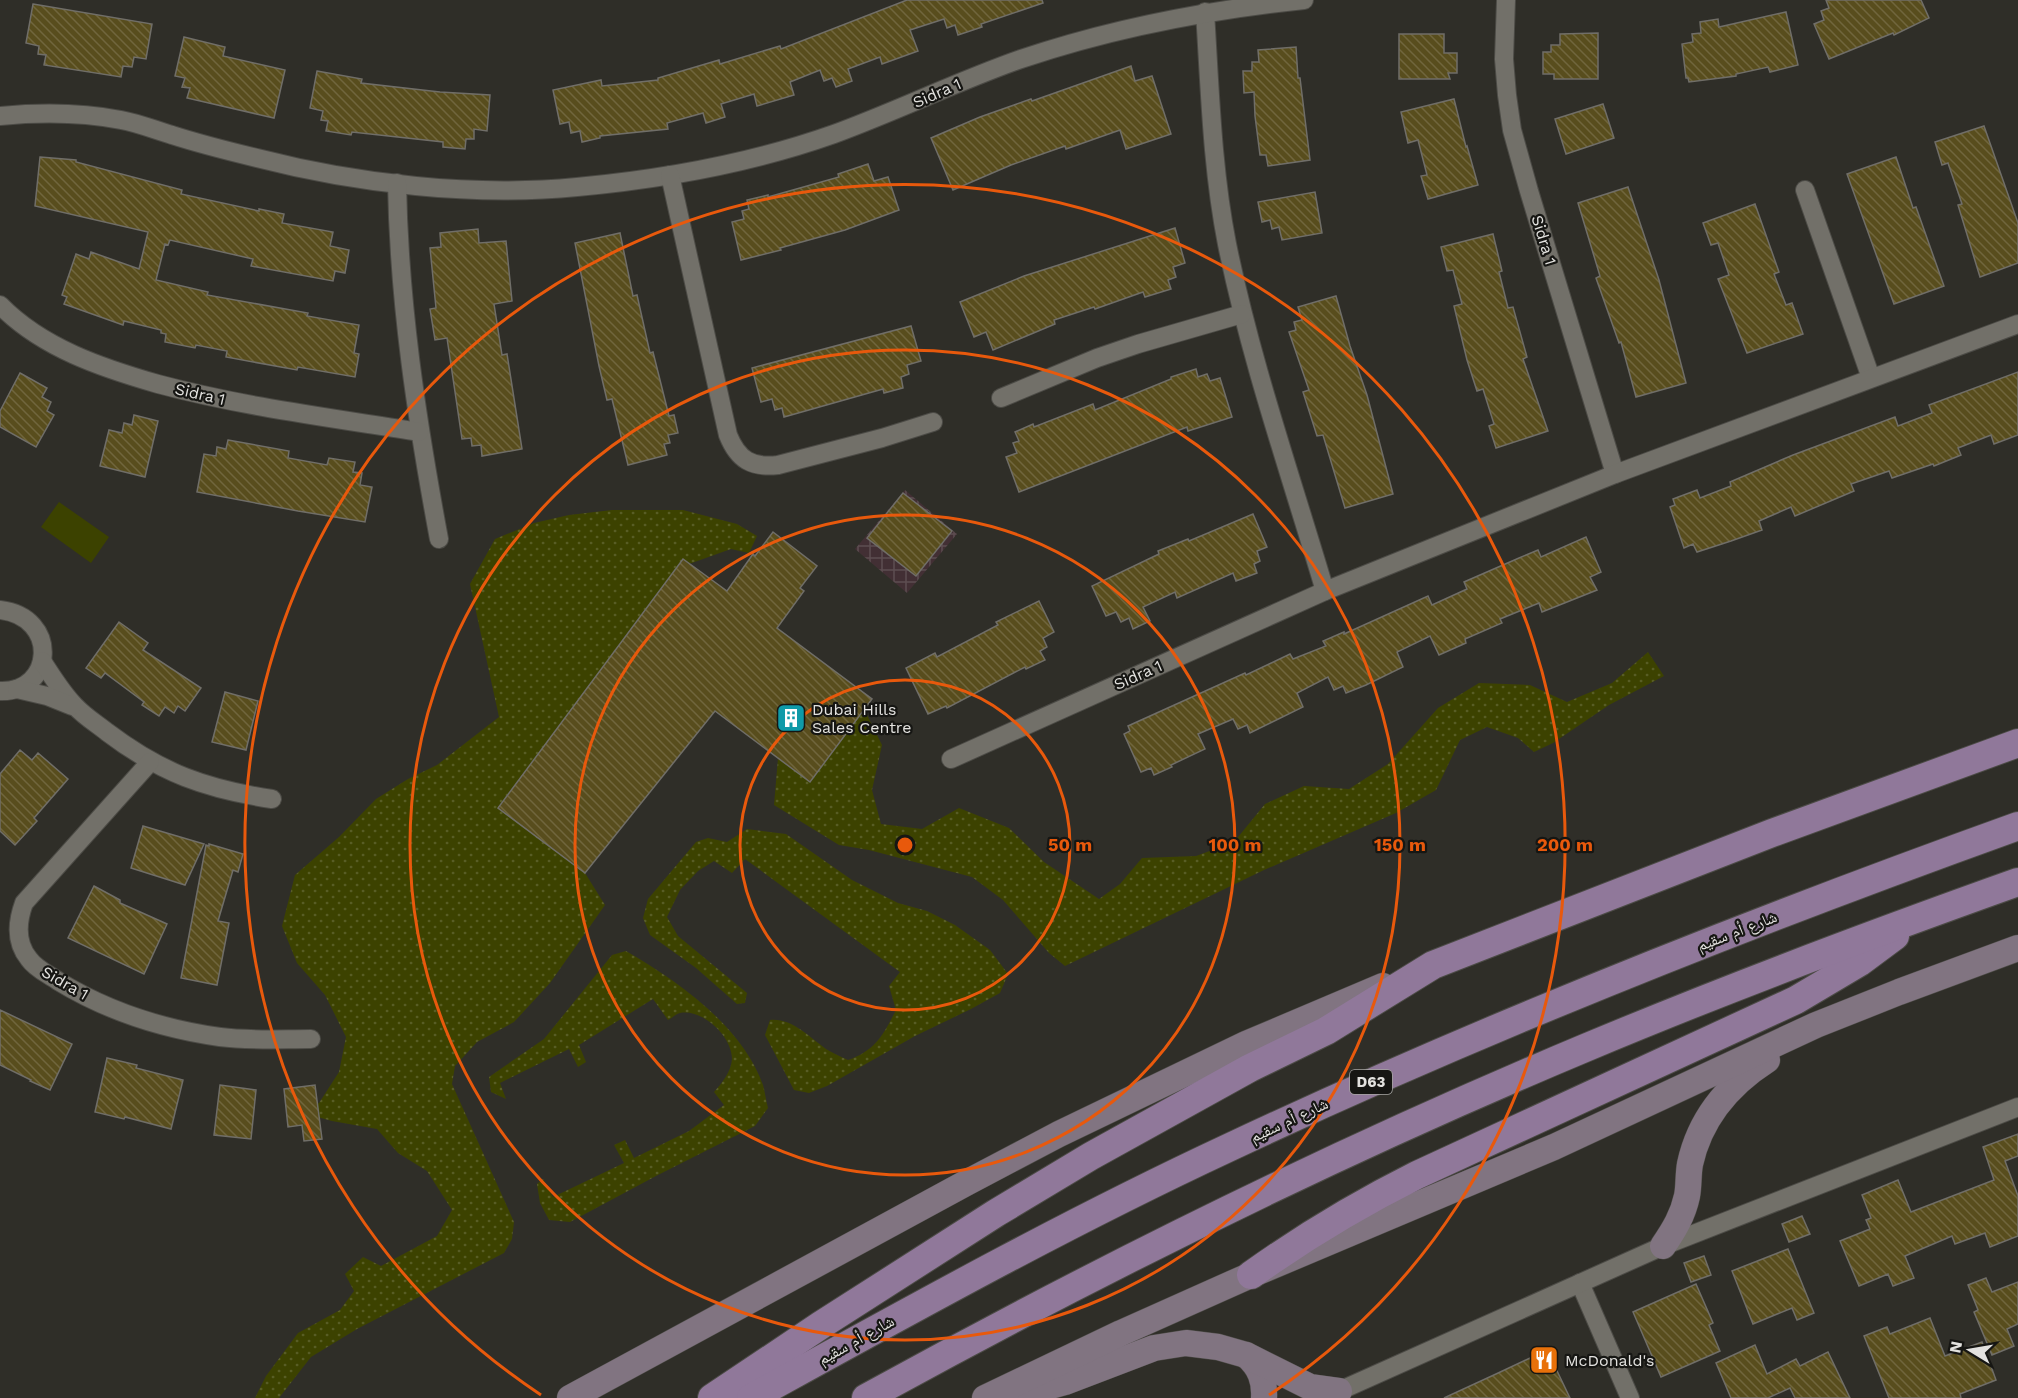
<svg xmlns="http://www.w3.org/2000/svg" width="2018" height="1398" font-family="'Work Sans','Noto Naskh Arabic',sans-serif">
	<defs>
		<pattern id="industrial-grid" width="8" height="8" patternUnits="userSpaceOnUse" patternTransform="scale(1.5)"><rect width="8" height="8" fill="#422f34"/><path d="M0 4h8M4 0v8" fill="none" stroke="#5d4d51"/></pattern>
		<pattern id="grass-dots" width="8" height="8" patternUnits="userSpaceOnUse" patternTransform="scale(1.5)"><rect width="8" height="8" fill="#3c4200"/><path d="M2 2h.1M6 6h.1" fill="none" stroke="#585d25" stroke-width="1.8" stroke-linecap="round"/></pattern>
		<pattern id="building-back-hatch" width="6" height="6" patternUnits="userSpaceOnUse" patternTransform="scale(1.5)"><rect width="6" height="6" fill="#584d1d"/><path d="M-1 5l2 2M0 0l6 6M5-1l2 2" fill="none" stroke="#70663d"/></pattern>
	</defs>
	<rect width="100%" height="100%" fill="#2f2e28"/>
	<path fill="url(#industrial-grid)" d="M905,490L957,534L907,593L855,549Z"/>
	<g fill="url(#grass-dots)">
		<path d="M612,510H683L737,524L757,536L749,553L731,549L689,564L683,559L623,639L648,658L608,661L498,807L585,873L605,905L550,983L514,1022L477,1042L455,1066L452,1084L514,1222L512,1239L504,1253L357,1329L311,1357L279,1398H255L266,1376L298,1333L340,1310L354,1291L345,1274L363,1257L381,1266L437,1236L452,1210L427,1171L398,1153L377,1129L332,1121L296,1111L293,1105L319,1103L339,1072L346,1037L325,995L297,963L282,926L295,875L339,837L376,799L408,779L437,765L499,717L470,584L495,539L534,523L569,515Z"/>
		<path d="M1648,652L1664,676L1609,705L1553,743L1534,752L1518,738L1487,727L1460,740L1436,790L1396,813L1264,870L1065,966L1049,953L1003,900L972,877L869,850L839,845L774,805L778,758L810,782L864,709L882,745L872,790L881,824L922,829L959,808L1009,828L1044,862L1099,899L1120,884L1142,858L1196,856L1234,842L1265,804L1304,786L1349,789L1388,764L1438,708L1479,683L1530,685L1567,702L1612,683Z"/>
		<path d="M747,829L786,834L852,880L898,903L927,911L955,925L990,950L1008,974L1000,993L971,1009L915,1036L827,1086L809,1093L794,1090L765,1035L770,1020C792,1018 808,1036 826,1049C832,1053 840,1056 848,1060C875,1051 884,1034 896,1010L889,986L900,972L745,859L732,873L714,861L698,871L680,890L667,917L678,936L747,993L745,1003L737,1004L696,968L650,935L643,918L648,899L696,842L708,838L727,842Z"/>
		<path d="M626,951C678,981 742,1026 763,1085C765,1092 766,1101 768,1108L755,1126L656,1176L570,1222L549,1220L540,1203L537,1184L543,1179L553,1197L624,1163L614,1145L625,1140L634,1158L689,1131L724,1105L714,1092C722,1083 731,1072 732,1059C732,1037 704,1009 680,1013C676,1014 672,1018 668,1020L653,999L579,1045L586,1062L578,1067L569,1049L500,1083L506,1099L491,1092L489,1077L544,1039L612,955Z"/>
	</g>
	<path fill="#3c4200" d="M59,502L109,537L91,563L41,527Z"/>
	<g fill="url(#building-back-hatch)" stroke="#706e68" stroke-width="1.5">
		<path d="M907,0H1042L1043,3L981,24L982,27L958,35L955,25L947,28L944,19L910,30L918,51L882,64L880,57L848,69L852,81L836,87L832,78L824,81L820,70L790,82L794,95L757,106L754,94L721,104L725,117L706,123L703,113L667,123L668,129L600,136V138L582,142L580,131L571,133L569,122L560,124L553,90L601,80L602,86L658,80V78L719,60L720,64L780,46L781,49Z"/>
		<path d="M1826,0H1921L1929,18L1894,35L1893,33L1829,59L1814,24L1824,20L1821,11L1829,8Z"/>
		<path d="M33,4L152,24L146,59L134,57L132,67L123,66L121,77L44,65L46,55L38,54L39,46L26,43Z"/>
		<path d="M1786,12L1798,65L1770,72L1768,67L1736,74V76L1689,82L1688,78H1686L1682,44L1693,42L1692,34L1701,33L1700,22L1718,19L1719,27Z"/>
		<path d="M1598,33V79H1554V74H1543V52H1551V45H1560V34Z"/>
		<path d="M1399,34H1444V53H1457V73H1448L1450,79H1399Z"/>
		<path d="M184,37L225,47L223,56L285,70L274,118L187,98L190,88L182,87L185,78L175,76Z"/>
		<path d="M1296,47L1298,78H1300L1310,160L1268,166L1266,155H1260L1255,116L1254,92L1244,93L1243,71H1252V62H1259L1258,50Z"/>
		<path d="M1131,66L1135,81L1152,76L1171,134L1126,149L1120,130L1066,149L1065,146L1011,165L953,190L931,138L980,117L1031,99L1032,101Z"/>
		<path d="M317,71L362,79L361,83L440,92L490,95L487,131L474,129V139H466L465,149L443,147V142L352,132L351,135L326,131L328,121L321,120L323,111L310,108Z"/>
		<path d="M1454,99L1466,147L1467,146L1478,185L1428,199L1421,176L1427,175L1418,140L1408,143L1401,112Z"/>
		<path d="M1603,104L1614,138L1566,154L1555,119Z"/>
		<path d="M1984,126L2018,223V263L1980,277L1958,205L1962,204L1948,163L1942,165L1935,142Z"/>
		<path d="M40,157L76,160V162L182,190L181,194L259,211V209L284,214L282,223L333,232L330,246L349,250L345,273L335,271L333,281L251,266L253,259L170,240L168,245L165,244L156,280L208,292L207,295L308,313L307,316L359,325L354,353L359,354L355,377L298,367L297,370L226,357L227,351L196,345L195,348L165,342L166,334L161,333V330L124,321L123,325L64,304L67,297L62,295L76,254L89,259L91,252L139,269L148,232L35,206Z"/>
		<path d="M1896,157L1913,208L1916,207L1944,286L1894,304L1847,174Z"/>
		<path d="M868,164L874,181L888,177L899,210L845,230L780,248L781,250L741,260L732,222L744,219L742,211L749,209L747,200L768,195V197L839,177L838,174Z"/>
		<path d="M1628,187L1659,280L1686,383L1636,397L1621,342L1619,343L1596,278L1600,276L1578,203Z"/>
		<path d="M1315,192L1322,233L1282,240L1279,227L1272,229L1270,220L1262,222L1258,202Z"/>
		<path d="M1755,204L1779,272L1774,274L1786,305L1792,303L1803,334L1747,353L1718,279L1729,275L1718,243L1711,245L1703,223Z"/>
		<path d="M1175,228L1185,263L1173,267L1176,277L1168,280L1171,289L1145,297L1143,292L1095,309L1094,307L1054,320L1055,324L993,350L986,332L974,337L960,302L1024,276Z"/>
		<path d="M478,229L479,243L506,241L512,301L494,304L502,355L507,354L522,449L482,456L481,445L472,446L471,438L462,439L447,338L435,340L430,309L436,308L430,248L441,247L440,233Z"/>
		<path d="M620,233L633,296L637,295L650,353L653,352L669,416L674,415L678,433L668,435L670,443L664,444L667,455L628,465L612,399L607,400L599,366L575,243Z"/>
		<path d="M1493,234L1502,271L1499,272L1508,308L1513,307L1527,357L1523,359L1548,431L1496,448L1489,426L1494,424L1483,389L1477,391L1467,360L1454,306L1462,304L1453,270L1447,271L1441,247Z"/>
		<path d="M1336,296L1350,346L1367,395L1393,494L1345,508L1323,435L1317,436L1303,392L1309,390L1289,332L1296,330L1294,322L1302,320L1298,307Z"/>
		<path d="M911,326L921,361L907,365L909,374L901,377L903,388L884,393L883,389L784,417L782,408L775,410L772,399L761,402L752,368Z"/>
		<path d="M1196,369L1198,377L1207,374L1210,381L1220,378L1232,417L1188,431L1187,427L1019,492L1006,457L1017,453L1013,443L1019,441L1015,432L1033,424L1034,427L1093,404L1095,410L1171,379V377Z"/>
		<path d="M2018,372V435L1994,444L1991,435L1958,448L1961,455L1934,466L1933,464L1892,478L1889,471L1851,484L1854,491L1795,516L1791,507L1759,521L1762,530L1731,541L1697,552L1693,544L1684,548L1670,507L1675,505L1673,499L1697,490L1700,498L1731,486L1730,482L1793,455L1895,417L1898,426L1932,413L1929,405Z"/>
		<path d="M20,373L47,388L42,397L51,402L47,411L54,415L36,447L0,427V411Z"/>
		<path d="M134,415L158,421L145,477L100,466L109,430L122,433L124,423L132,425Z"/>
		<path d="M228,440L289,451L288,458L327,465L329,458L355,462L353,472L362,473L360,485L372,487L365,522L298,511L197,492L204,454L216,456L217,447L226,449Z"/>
		<path d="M903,493L952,531L916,576L867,538Z"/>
		<path d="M1253,514L1267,547L1257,551L1260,561L1254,564L1257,573L1236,581L1233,573L1177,598L1175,592L1143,607L1150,621L1133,629L1129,618L1121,622L1116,612L1106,616L1092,586L1159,554L1158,551L1188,539L1189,541Z"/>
		<path d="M773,532L817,566L800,588L804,591L777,628L872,699L810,782L715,711L585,873L498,808L683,559L727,591L753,554L755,556Z"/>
		<path d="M1586,537L1601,572L1590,577L1597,590L1542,612L1539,603L1500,619L1502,623L1465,639L1466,643L1439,655L1430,636L1397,652L1403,667L1366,685L1346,693L1343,686L1334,690L1328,677L1297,693L1303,707L1250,733L1247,725L1238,729L1233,719L1198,734L1205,749L1171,765L1172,767L1154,775L1151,768L1141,772L1124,734L1130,731L1128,726L1245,673L1246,675L1290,654L1293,659L1326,646L1323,641L1344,632V634L1428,596L1432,605L1467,589L1464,582L1519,558L1538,550L1541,557Z"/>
		<path d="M1039,601L1054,632L1043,638L1047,647L1040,651L1045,660L1026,669L1025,667L947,708L946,706L928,714L906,668L935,653L937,657L998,625L996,622Z"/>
		<path d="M119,622L148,643L143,650L201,688L185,711L178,706L174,713L165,707L159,716L142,705L144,702L105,673L101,678L86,668Z"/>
		<path d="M225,692L258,701L246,750L212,742Z"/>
		<path d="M20,750L32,760L38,753L68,779L34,818L37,821L15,845L0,831V774Z"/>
		<path d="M143,826L204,844L185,885L131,868Z"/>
		<path d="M209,844L243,854L238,872L233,870L218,921L229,923L217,985L181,978L206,845L209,846Z"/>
		<path d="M94,886L120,900V903L167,924L144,974L68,938Z"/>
		<path d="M0,1010L72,1044L50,1090L30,1081L31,1080L0,1065Z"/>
		<path d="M107,1058L137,1065L136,1068L183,1080L171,1129L125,1117L124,1119L95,1112Z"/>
		<path d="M220,1085L256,1090L251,1139L214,1135Z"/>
		<path d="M315,1085L322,1139L304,1141L302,1125L288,1127L284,1089Z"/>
		<path d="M2018,1134V1156L2005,1161L2018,1196V1236L1990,1247L1985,1233L1955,1244L1952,1236L1905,1256L1914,1278L1893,1286L1888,1274L1859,1286L1840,1241L1870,1229L1866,1220L1871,1218L1862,1195L1898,1180L1911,1212L1994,1180L1983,1147Z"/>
		<path d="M1802,1216L1810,1234L1789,1242L1782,1224Z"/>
		<path d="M1788,1249L1814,1313L1797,1320L1792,1308L1753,1324L1732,1271Z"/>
		<path d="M1704,1256L1711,1275L1691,1282L1684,1263Z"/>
		<path d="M1986,1278L1992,1292L2018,1282V1324L2007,1329L2014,1346L1992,1355L1974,1312L1978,1310L1968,1285Z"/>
		<path d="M1696,1284L1713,1323L1709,1325L1720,1351L1661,1377L1633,1312Z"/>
		<path d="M1930,1318L1945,1356L1982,1342L1996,1380L1960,1394L1961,1398H1889L1864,1336L1887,1327L1890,1334Z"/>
		<path d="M1755,1345L1767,1374L1796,1359L1800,1366L1828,1352L1850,1398H1795L1790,1388L1768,1398H1731L1716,1363Z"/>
		<path d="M1547,1350L1570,1398H1444L1496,1374Z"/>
	</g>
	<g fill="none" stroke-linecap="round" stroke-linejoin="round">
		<g stroke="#4c4b46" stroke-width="20">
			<g id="street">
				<path d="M1506,0L1504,59L1507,95L1512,130L1529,191L1615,474"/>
				<path d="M1205,12C1210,90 1212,168 1227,244C1251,362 1291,476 1325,591"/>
				<path d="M0,116C41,112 80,112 121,120C138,123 155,130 172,135C200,144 228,151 257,158C358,184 473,197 577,187C664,179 752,163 834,134C897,111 958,81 1021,59C1113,28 1208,10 1304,0"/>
				<path d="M670,175L728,435C738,460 752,468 778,465L882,438L933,422"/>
				<path d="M397,183C399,304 417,421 439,539"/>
				<path d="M1805,190L1871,378"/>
				<path d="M0,305C42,348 102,368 158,384C244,407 332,418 419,432"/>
				<path d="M1001,398L1097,358L1138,344L1242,314"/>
				<path d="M0,610C60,617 54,693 0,691"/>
				<path d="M42,661C52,676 62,693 75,706C84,716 97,724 107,732C161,773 206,789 272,799"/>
				<path d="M17,689L47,696L72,706"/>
				<path d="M951,759L1325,591L1615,474L2018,324"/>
				<path d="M150,762L24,903C17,922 15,942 29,959C36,969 48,974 58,981C107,1011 163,1029 220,1037C251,1041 281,1039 311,1039"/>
				<path d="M1580,1283L1630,1398"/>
				<path d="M1328,1396L1663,1246L2018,1107"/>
			</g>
		</g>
		<g stroke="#4c4b46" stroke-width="27">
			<g id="secondary">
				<path d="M1663,1246C1674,1230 1683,1215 1687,1196C1689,1186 1688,1175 1690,1164C1700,1118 1728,1085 1767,1060"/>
				<path d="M1246,1355C1260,1367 1265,1380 1264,1398"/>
				<path d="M1018,1395L1065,1382L1154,1348L1186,1343L1218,1347L1246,1355L1310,1387L1339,1391"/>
				<path d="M570,1398L966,1183L1059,1134L1246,1044L1383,986"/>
				<path d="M985,1398L1121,1333L1251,1275L1554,1147L1816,1025L1899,992L2018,948"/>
			</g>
		</g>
		<g stroke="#4c4b46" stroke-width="30">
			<g id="primary">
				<path d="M1251,1275C1304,1237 1359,1204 1417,1175L1796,1000L1860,962L1895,936"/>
				<path d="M712,1398L821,1325L996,1213L1091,1156L1250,1068L1326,1031L1433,965L1772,833L2018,743"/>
				<path d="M751,1398C909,1311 1065,1224 1228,1148C1485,1027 1751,922 2018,826"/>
				<path d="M866,1398C1100,1269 1339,1151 1585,1048C1728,988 1872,934 2018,882"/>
			</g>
		</g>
		<use href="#street" stroke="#727069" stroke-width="18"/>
		<use href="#secondary" stroke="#817481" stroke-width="26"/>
		<use href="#primary" stroke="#90789a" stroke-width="28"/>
	</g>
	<g fill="none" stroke="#e8590c" stroke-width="3">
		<circle cx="905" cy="845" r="165"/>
		<circle cx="905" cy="845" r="330"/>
		<circle cx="905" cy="845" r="495"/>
		<path d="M541 1395A660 660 0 1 1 1269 1395"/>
	</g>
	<defs>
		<g id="building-square" transform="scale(1.5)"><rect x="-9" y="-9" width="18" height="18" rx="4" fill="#0f9aa8" stroke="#161613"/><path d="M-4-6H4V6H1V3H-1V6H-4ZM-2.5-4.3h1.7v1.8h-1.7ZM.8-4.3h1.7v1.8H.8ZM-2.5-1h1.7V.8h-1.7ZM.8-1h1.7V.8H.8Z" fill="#fff"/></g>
		<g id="restaurant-square" transform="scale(1.5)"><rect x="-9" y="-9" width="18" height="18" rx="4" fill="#e8710a" stroke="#161613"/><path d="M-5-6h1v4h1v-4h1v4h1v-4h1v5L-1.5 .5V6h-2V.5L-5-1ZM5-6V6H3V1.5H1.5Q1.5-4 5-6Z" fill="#fff"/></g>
	</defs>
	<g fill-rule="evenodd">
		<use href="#building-square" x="791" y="718"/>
		<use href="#restaurant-square" x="1544" y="1360"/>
	</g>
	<g text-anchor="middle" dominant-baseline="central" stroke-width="4.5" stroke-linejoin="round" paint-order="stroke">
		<rect fill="#161613" stroke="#a6a5a2" stroke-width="1.5" x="1350" y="1070" width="42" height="24" rx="4.5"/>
		<g font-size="15" font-weight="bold" fill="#e3e2df">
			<text x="1371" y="1082">D63</text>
		</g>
		<g font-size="16" fill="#e3e2df" stroke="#161613">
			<text transform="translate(937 93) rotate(-24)">Sidra 1</text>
			<text transform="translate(1544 240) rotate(73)">Sidra 1</text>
			<text transform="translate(200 394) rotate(13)">Sidra 1</text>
			<text transform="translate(1138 675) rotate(-24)">Sidra 1</text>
			<text transform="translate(1737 931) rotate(-21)">شارع أم سقيم</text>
			<text transform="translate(65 983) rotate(30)">Sidra 1</text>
			<text transform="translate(1289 1120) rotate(-25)">شارع أم سقيم</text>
			<text transform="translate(856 1340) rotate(-29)">شارع أم سقيم</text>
		</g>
		<g font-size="16" fill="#e3e2df" stroke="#161613" text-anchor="start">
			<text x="812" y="709">Dubai Hills<tspan x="812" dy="18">Sales Centre</tspan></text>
			<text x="1565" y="1360">McDonald's</text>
		</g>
	</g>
	<circle cx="905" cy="845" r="9" fill="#e8590c" stroke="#161613" stroke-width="3"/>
	<g font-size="18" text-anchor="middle" font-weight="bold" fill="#e8590c" stroke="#161613" stroke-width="4.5" stroke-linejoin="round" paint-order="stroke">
		<text x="1070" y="851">50 m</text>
		<text x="1235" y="851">100 m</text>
		<text x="1400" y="851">150 m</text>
		<text x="1565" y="851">200 m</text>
	</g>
	<g transform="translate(1970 1350) rotate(281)" stroke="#161613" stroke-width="4.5" paint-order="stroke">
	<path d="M0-4.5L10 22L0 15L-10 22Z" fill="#e3e2df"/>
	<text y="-9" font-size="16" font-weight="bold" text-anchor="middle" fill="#e3e2df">N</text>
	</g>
</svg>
